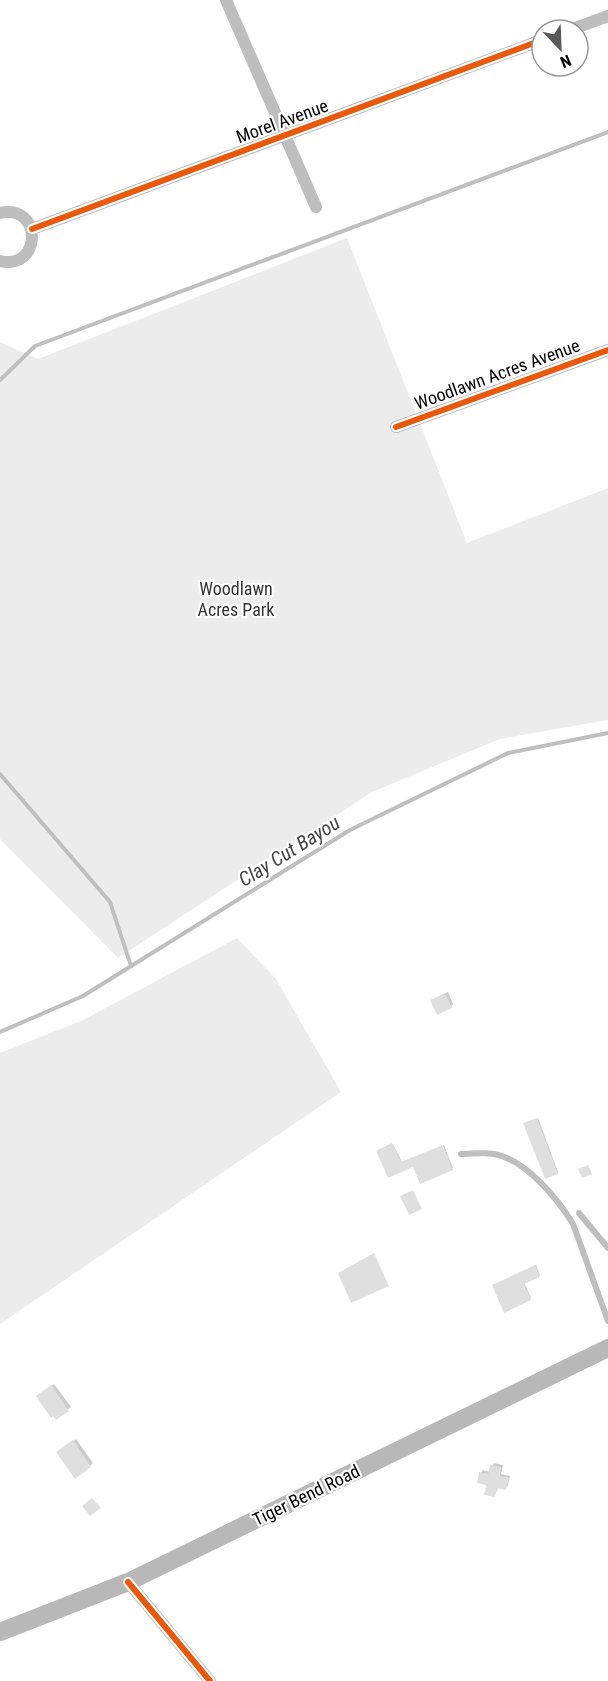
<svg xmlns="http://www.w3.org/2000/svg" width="608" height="1681" font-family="'Roboto Condensed',sans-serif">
	<rect width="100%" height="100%" fill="#fff"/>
	<g fill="#ececec">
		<path d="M347,238L467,543L608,488V720L500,739L372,792L118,958L0,839V342L38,359Z"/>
		<path d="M237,938L276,979L341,1092L0,1324V1053L81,1021Z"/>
	</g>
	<g fill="#0003">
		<path d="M448,992L453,1004L451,1007L435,998Z"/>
		<path d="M538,1118L558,1172L557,1173L526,1123Z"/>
		<path d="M393,1144L402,1162L444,1145L453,1168L414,1165L389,1176L379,1150Z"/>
		<path d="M536,1265L540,1275L524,1282L531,1298L505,1311L494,1285Z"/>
		<path d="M54,1384L71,1407L56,1418L40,1394Z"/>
		<path d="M76,1439L93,1463L90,1466L60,1450Z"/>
		<path d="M494,1463L503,1465L501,1474L510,1476L508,1485L506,1488L499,1486L495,1495L481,1473L483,1470L490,1472Z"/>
	</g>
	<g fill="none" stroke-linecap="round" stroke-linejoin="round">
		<g stroke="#bfbfbf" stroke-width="4">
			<path d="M0,380L35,346L608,132"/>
			<path d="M0,774L110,902L131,966"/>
			<path d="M0,1032L83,996L350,830L508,753L608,733"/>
		</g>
	</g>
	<g fill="#dfdfdf">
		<path d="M445,994L452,1008L437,1015L430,1000Z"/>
		<path d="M537,1118L558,1174L545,1179L523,1123Z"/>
		<path d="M392,1143L401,1162L443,1145L453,1170L420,1184L413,1167L388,1178L376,1151Z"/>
		<path d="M588,1165L592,1174L582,1178L578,1169Z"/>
		<path d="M413,1190L422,1209L409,1215L400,1196Z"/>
		<path d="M374,1253L389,1286L351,1303L338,1273Z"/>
		<path d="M535,1265L540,1277L524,1284L531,1300L504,1313L492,1285Z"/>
		<path d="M51,1385L69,1411L56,1420L53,1416L51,1418L36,1396Z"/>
		<path d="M73,1440L91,1467L75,1479L56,1452Z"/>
		<path d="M490,1465L501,1467L500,1476L509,1478L506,1490L497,1488L495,1497L484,1495L486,1485L477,1483L479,1472L488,1474Z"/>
		<path d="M92,1498L101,1508L90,1516L82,1506Z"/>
	</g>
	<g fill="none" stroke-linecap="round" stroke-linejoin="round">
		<g stroke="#bebebe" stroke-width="6">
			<path d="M461,1154C471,1154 484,1152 494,1154C525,1159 558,1199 573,1224L608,1321"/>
			<path d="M579,1213L608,1248"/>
		</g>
		<g stroke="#bebebe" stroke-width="12">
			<path d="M226,0L316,207"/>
			<path d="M570,30L608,16"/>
			<path d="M0,213C43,203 42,271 0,261"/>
			<path d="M32,229L542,40"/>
			<path d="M396,427L608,350"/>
			<path d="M128,1582L210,1681"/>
		</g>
		<path stroke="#b8b8b8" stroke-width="18" d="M0,1632L128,1582L608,1348"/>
		<g stroke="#fff" stroke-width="10">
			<g id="cycleway">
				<path d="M32,229L542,40"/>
				<path d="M396,427L608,350"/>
				<path d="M128,1582L210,1681"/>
			</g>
		</g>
		<use href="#cycleway" stroke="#e8590c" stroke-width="6"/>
	</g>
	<g text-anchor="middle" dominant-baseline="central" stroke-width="4.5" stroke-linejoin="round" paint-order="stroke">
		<g font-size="18" fill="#000" stroke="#fff">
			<text transform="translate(282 121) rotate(-20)">Morel Avenue</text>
			<text transform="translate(497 374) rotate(-20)">Woodlawn Acres Avenue</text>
			<text transform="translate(306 1495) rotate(-26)">Tiger Bend Road</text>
		</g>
		<g font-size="18" fill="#333" stroke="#fff">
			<text x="236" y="588">Woodlawn<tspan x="236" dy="21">Acres Park</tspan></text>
		</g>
		<g font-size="20" font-style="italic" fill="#444" stroke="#fff">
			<text transform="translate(289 851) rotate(-32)">Clay Cut Bayou</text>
		</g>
	</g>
	<g transform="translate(560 48) rotate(157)"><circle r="28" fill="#ffffff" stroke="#999999" stroke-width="1.5"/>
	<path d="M0-4.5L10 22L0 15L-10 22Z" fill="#595959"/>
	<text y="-9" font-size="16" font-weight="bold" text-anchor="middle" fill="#000000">N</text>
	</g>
</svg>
